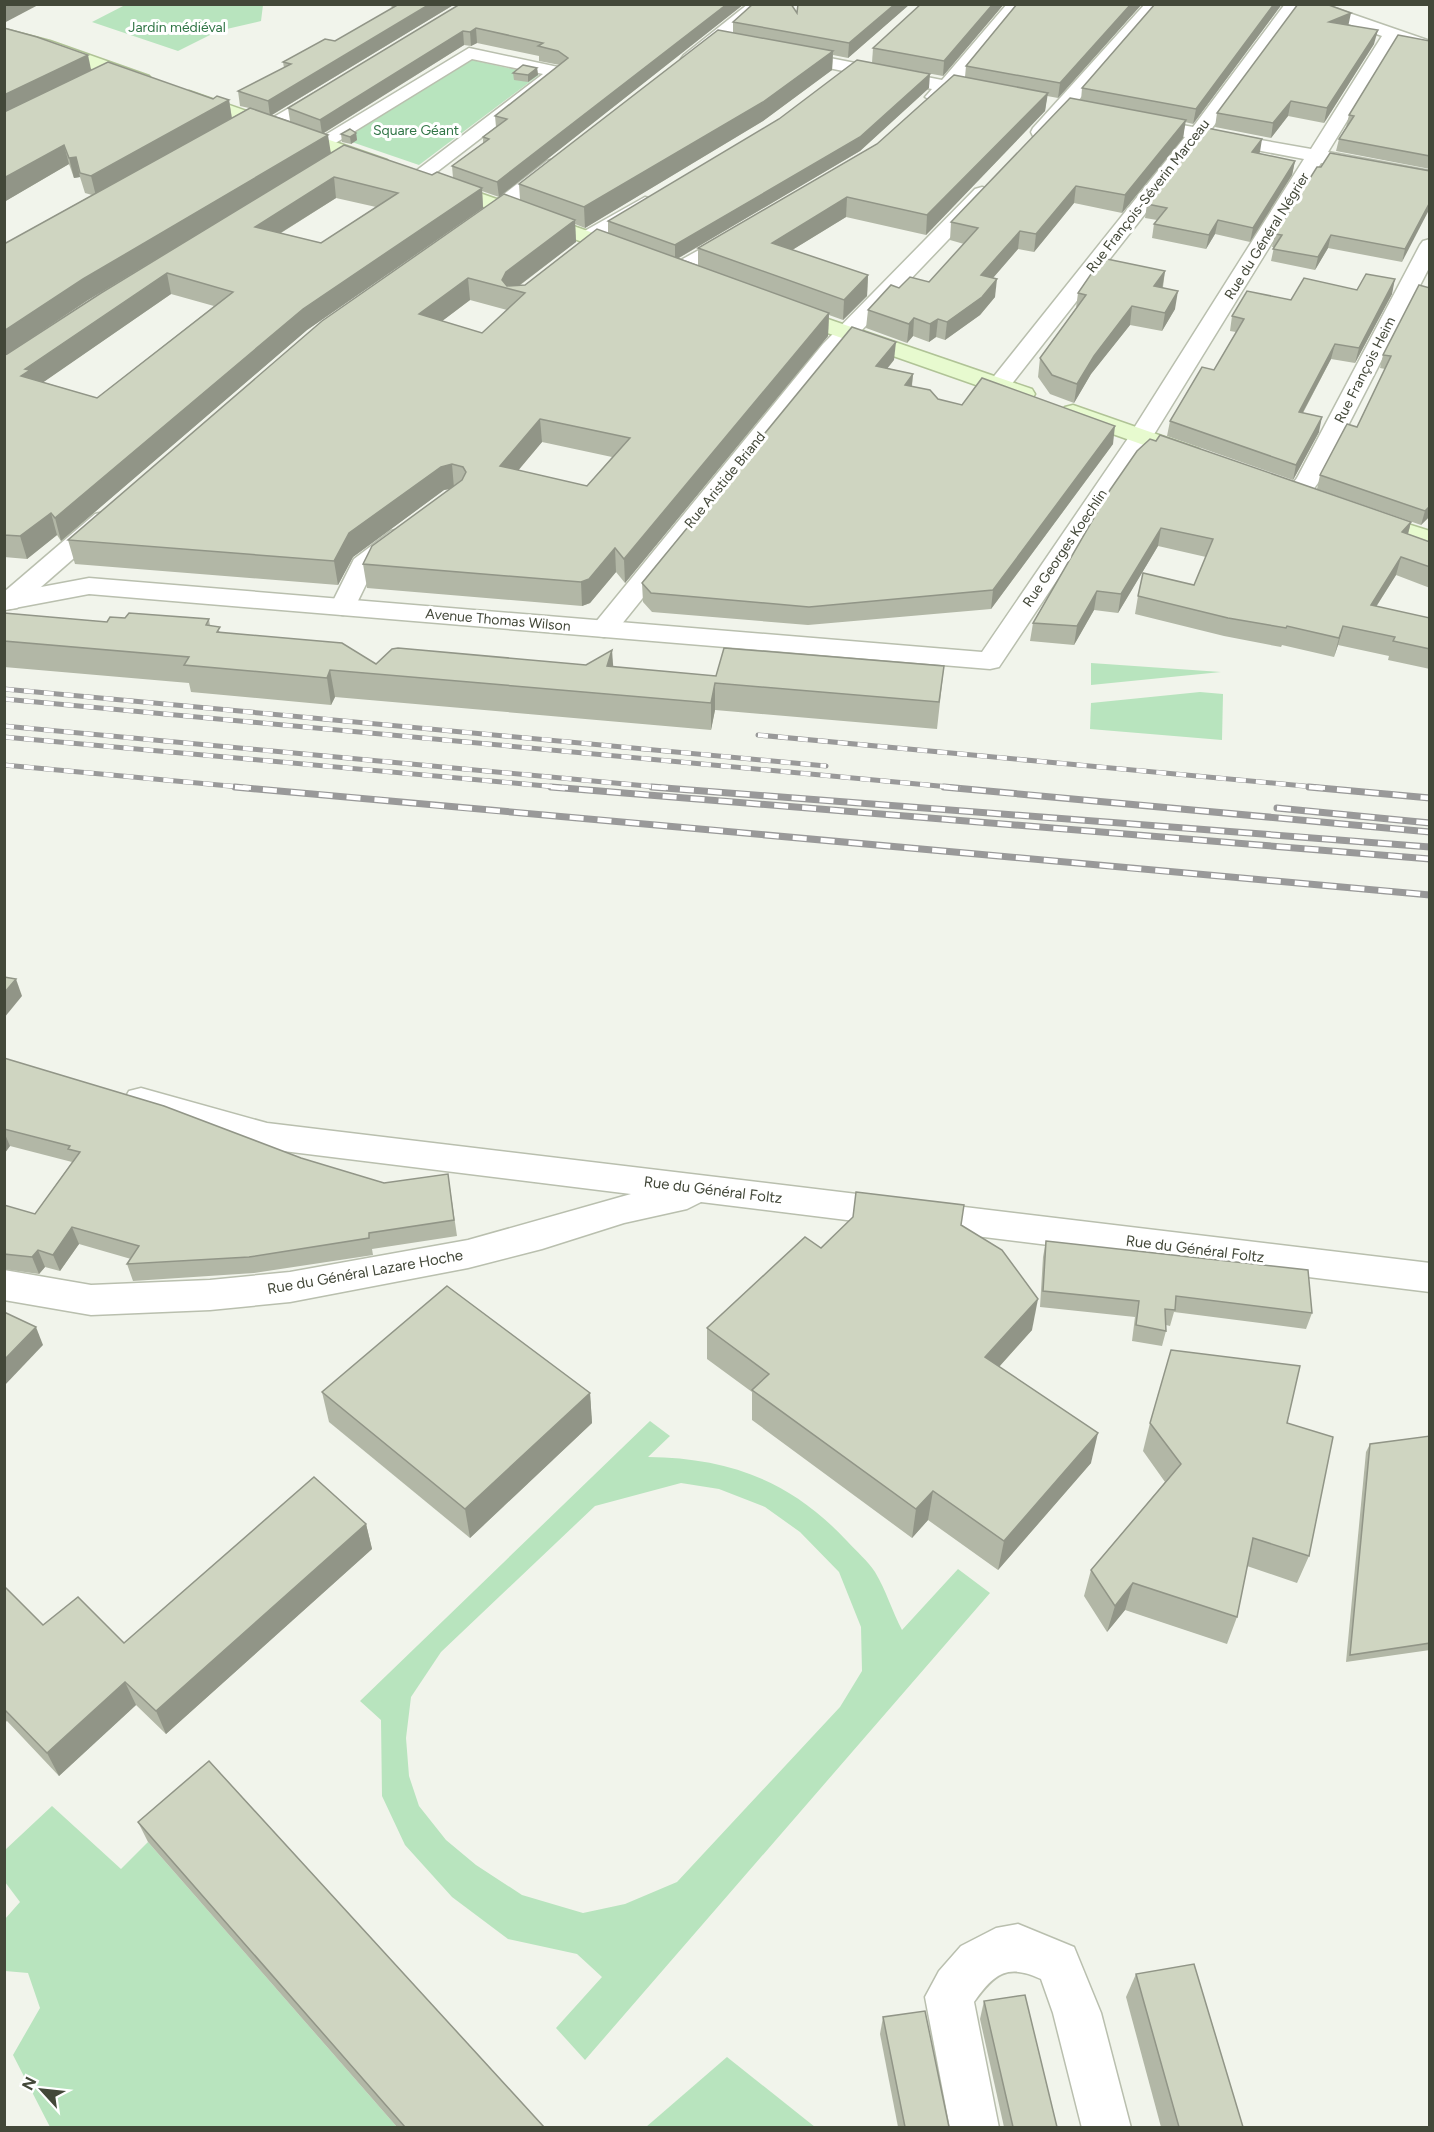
<svg xmlns="http://www.w3.org/2000/svg" width="1434" height="2132" font-family="Figtree,sans-serif">
	<rect width="100%" height="100%" fill="#f1f4eb"/>
	<g fill="#b8e4be" fill-rule="evenodd">
		<path d="M127,4L263,5L261,21L218,31L178,51L92,22Z"/>
		<path d="M472,60L539,75L419,165L343,139Z"/>
		<path d="M1091,663L1221,672L1091,685Z"/>
		<path d="M1200,692L1223,694L1222,740L1090,729L1091,703Z"/>
		<path d="M650,1421L670,1436L648,1457C730,1458 791,1481 847,1541C856,1551 868,1561 875,1572C886,1590 892,1611 902,1630L958,1569L990,1593L585,2060L556,2028L602,1977L577,1954L508,1939L452,1897L405,1845L382,1796L381,1720L360,1701ZM681,1483L719,1489L765,1507L800,1532L839,1572L861,1627L862,1671L840,1707L677,1882L625,1904L583,1913L522,1895L476,1865L446,1840L419,1806L409,1776L406,1738L411,1697L441,1652L595,1506Z"/>
		<path d="M52,1806L121,1869L148,1842L397,2127H50L13,2055L40,2008L28,1973L5,1971V1919L20,1902L5,1882V1850Z"/>
		<path d="M727,2057L815,2127H646Z"/>
	</g>
	<g fill="none" stroke-linecap="round" stroke-linejoin="round">
		<g stroke="#b9bfae" stroke-width="3">
			<g id="minor">
				<path d="M748,4H767L696,63H684L681,59L684,55Z"/>
				<path d="M1007,4H1024L960,83L991,90L994,94L991,98L985,99L950,92L940,101L934,102L925,97L932,89L789,60L780,55L789,50L942,80Z"/>
				<path d="M1145,4H1163L1047,136H1033L1031,132L1033,128Z"/>
				<path d="M1285,4H1323L1430,41V52L1396,41L1328,152L1430,171V183L1321,163L1153,436L1149,441H1133L1129,436L1304,159L1203,140L1007,390H991L988,385L991,380L1185,137L1132,127L1130,123L1132,119L1139,117L1193,127ZM1301,7L1382,36L1311,149L1210,131Z"/>
				<path d="M469,48L558,67L567,72L425,181H411L408,177L543,74L472,59L329,147H315L312,143Z"/>
				<path d="M327,86L336,91L333,95L276,129L269,131L260,125Z"/>
				<path d="M554,159L564,165L561,169L483,229H469L466,225L469,221L547,161Z"/>
				<path d="M982,187L989,189L992,193L989,197L839,354L613,635L604,637L595,635L591,629L595,623L823,344L975,189Z"/>
				<path d="M645,197L652,199L655,203L652,207L595,241H581L578,237L581,233Z"/>
				<path d="M737,229L744,231L747,235L744,239L684,274H670L667,270L670,266Z"/>
				<path d="M1430,239V266L1320,480C1311,493 1306,502 1289,498L1286,493L1297,478L1420,245L1423,241Z"/>
				<path d="M104,512L113,514L116,519L113,524L17,608L4,610V592L95,514Z"/>
				<path d="M400,529L409,531L412,536L409,541L374,568L352,613L343,615L334,613L330,607L354,559L391,531Z"/>
				<path d="M141,1088L267,1123L1430,1263V1292L701,1202L687,1209L624,1223L542,1249L468,1268L290,1302L210,1310L91,1315L4,1300V1270L91,1285L210,1280L290,1272L468,1240L631,1194L267,1149L129,1109L124,1100L129,1091Z"/>
				<path d="M1018,1924L1074,1947L1101,2013L1131,2128H1082L1053,2013L1041,1979C1007,1963 994,1974 974,2002L999,2128H950L925,1997L939,1971L961,1946L996,1928Z"/>
			</g>
		</g>
		<g stroke="#b9bfae" stroke-width="3">
			<path id="tertiary" d="M1141,429L1149,431L1153,436L999,667L990,669L89,594L4,610V594L89,578L982,652L1133,431Z"/>
		</g>
		<g stroke="#b0c396" stroke-width="3">
			<g id="secondary">
				<path d="M4,29L50,41L149,76L152,80L149,84H137L4,40Z"/>
				<path d="M189,91L387,160L390,164L380,170L373,168L183,100L180,96Z"/>
				<path d="M440,179L636,248L639,252L636,256H622L433,189L430,185L433,181Z"/>
				<path d="M787,305L1032,389L1035,394L1032,399H1016L779,316L776,311L779,306Z"/>
				<path d="M1073,405L1199,449L1203,454L1199,459H1183L1065,417L1061,412L1065,407Z"/>
				<path d="M1366,511L1430,531V547L1357,523L1354,518L1357,513Z"/>
			</g>
		</g>
		<use href="#minor" fill="#fff" fill-rule="evenodd"/>
		<use href="#tertiary" fill="#fff" fill-rule="evenodd"/>
		<use href="#secondary" fill="#e7facf" fill-rule="evenodd"/>
		<g stroke="#999" stroke-width="5">
			<g id="rail-far1">
				<path d="M4,689L826,766"/>
				<path d="M4,699L960,788"/>
				<path d="M4,726L668,788"/>
				<path d="M758,735L1325,788"/>
				<path d="M4,737L568,788"/>
				<path d="M4,765L251,788"/>
			</g>
		</g>
		<g stroke="#999" stroke-width="7">
			<g id="rail">
				<path d="M235,787L1430,895"/>
				<path d="M551,787L1430,859"/>
				<path d="M652,787L1430,847"/>
				<path d="M944,787L1430,832"/>
				<path d="M1309,787L1430,798"/>
				<path d="M1277,808L1430,823"/>
			</g>
		</g>
		<use href="#rail-far1" stroke="#fff" stroke-width="4" stroke-dasharray="10" stroke-linecap="butt"/>
		<use href="#rail" stroke="#fff" stroke-width="4.5" stroke-dasharray="14" stroke-linecap="butt"/>
	</g>
	<g fill="#b2b7a6" fill-rule="evenodd">
		<path d="M391,4H455L272,115L290,121L288,108L460,4H744L499,197L482,191L483,208L307,330L61,541L57,535L27,559L4,557V244L92,195L85,193L80,177L74,178L69,164L4,202V28L91,70L213,99L229,100L232,118L249,108L240,106L238,91L284,68L283,62L335,41L392,9ZM477,43L539,56V61L560,65L495,116L496,127L483,137V143L452,166L453,178L432,175L331,153L324,133L464,45L471,46ZM336,198L376,207L321,243L281,233ZM185,242L6,355L88,300ZM171,294L214,306L97,398L43,382Z"/>
		<path d="M910,4L848,58L833,55L832,70L763,121L585,228L575,224L576,242L519,286L525,285L608,232V221L929,88L860,151L679,258L698,265V248L877,144L965,77L966,66L1017,4H1142L1058,98L1047,96L1045,111L926,235L846,217L792,250L868,275L867,296L843,320L829,315L828,336L625,583L616,572L590,603L582,606L367,588L363,564L450,489L444,490L353,557L338,585L75,564L68,540L520,200L519,184L733,32V22L797,13ZM470,300L507,310L482,333L442,321ZM542,442L612,457L587,486L518,470Z"/>
		<path d="M1004,4L943,76L872,63L873,48Z"/>
		<path d="M1155,4H1282L1193,124L1185,122L1183,138L1122,213L1074,203L1034,252L1018,249L993,278L995,297L980,315L945,340L936,337L929,342L913,336L907,343L866,328L868,310L899,288L929,282L964,244L950,240L951,222L1081,100L1082,88Z"/>
		<path d="M1348,25L1374,44L1324,123L1288,116L1271,138L1215,127L1217,113Z"/>
		<path d="M1430,41V169L1336,151L1339,139L1346,127L1349,115Z"/>
		<path d="M537,68L538,75L528,82L514,80L513,73Z"/>
		<path d="M356,133L357,140L351,144L342,142L341,134Z"/>
		<path d="M1260,152L1258,154L1295,161L1292,175L1250,242L1215,234L1206,249L1152,238L1154,224L1157,220L1145,218L1147,204Z"/>
		<path d="M1321,167L1430,171L1402,262L1328,248L1315,270L1271,261L1274,247H1272L1275,234Z"/>
		<path d="M1165,271L1163,287L1175,309L1162,331L1130,325L1091,374L1074,403L1050,394L1038,377L1040,358L1076,308L1078,293Z"/>
		<path d="M1430,288V516L1421,525L1317,489L1320,475L1357,427L1385,369L1380,368L1383,355Z"/>
		<path d="M1357,290L1392,294L1355,363L1331,359L1303,413L1319,432L1293,480L1167,436L1170,421L1214,370L1236,332L1230,331L1232,316Z"/>
		<path d="M894,360L887,368L913,374L912,386L938,399L1113,444L991,609L808,625L652,612L643,602L642,583Z"/>
		<path d="M1110,490L1411,522L1408,534L1430,542V588L1396,575L1376,607L1430,618V669L1388,660L1389,656L1338,645L1334,657L1282,645L1281,647L1224,636L1135,614L1138,596L1194,585L1206,557L1158,546L1118,613L1094,610L1074,645L1030,641L1033,623Z"/>
		<path d="M4,613L107,622L125,618L209,619L210,626L222,633L376,664L613,667L716,676L944,666L937,729L715,710L711,730L335,697L331,705L191,692L189,683L4,667Z"/>
		<path d="M4,1058L301,1158L384,1183L448,1174L457,1236L372,1249L373,1255L254,1273L133,1281L127,1264L131,1259L79,1244L60,1271L45,1267L39,1274L4,1269V1205L35,1214L72,1162L10,1146L4,1154Z"/>
		<path d="M961,1225L1032,1330L999,1367L1091,1463L998,1570L928,1520L912,1538L752,1420V1392L707,1359V1328L821,1248Z"/>
		<path d="M1046,1241L1312,1313L1306,1329L1174,1312L1170,1326L1166,1325V1331L1162,1346L1132,1341L1135,1317L1040,1307L1043,1257Z"/>
		<path d="M322,1392L590,1393L592,1423L470,1538L329,1422Z"/>
		<path d="M1150,1423H1287L1309,1556L1297,1583L1247,1566L1237,1617L1227,1644L1125,1610L1107,1632L1084,1596L1091,1570L1165,1482L1143,1451Z"/>
		<path d="M1430,1436V1650L1346,1662L1366,1452L1370,1444Z"/>
		<path d="M366,1524L372,1549L166,1734L136,1705L59,1776L7,1721L4,1723V1588L43,1625L124,1643Z"/>
		<path d="M138,1822L544,2127H397L148,1842Z"/>
		<path d="M1136,1974L1243,2127H1161L1126,1997Z"/>
		<path d="M984,2001L1057,2127H1004L980,2019Z"/>
		<path d="M883,2017L949,2127H898L880,2034Z"/>
	</g>
	<g fill="#919587">
		<path d="M4,4H40L4,23Z"/>
		<path d="M430,4H455L270,116L268,101Z"/>
		<path d="M727,4H744L499,197L497,182Z"/>
		<path d="M895,4H910L848,58L849,43Z"/>
		<path d="M993,4H1004L943,76L944,61Z"/>
		<path d="M1131,4H1142L1058,98L1060,83Z"/>
		<path d="M1274,4H1282L1193,124L1196,109Z"/>
		<path d="M1351,13L1348,27L1329,22Z"/>
		<path d="M476,28L477,43L471,46L470,32Z"/>
		<path d="M1378,30L1374,44L1324,123L1327,108Z"/>
		<path d="M463,31L464,45L322,134L320,120Z"/>
		<path d="M833,51L832,70L763,121L585,228L584,207Z"/>
		<path d="M88,55L92,74L4,117V95Z"/>
		<path d="M537,68L538,75L528,82V75Z"/>
		<path d="M930,74L929,88L860,151L675,260V245Z"/>
		<path d="M1048,93L1045,111L926,235L927,215Z"/>
		<path d="M229,100L232,120L96,196L91,176Z"/>
		<path d="M1291,101L1288,116L1271,138L1273,123Z"/>
		<path d="M1186,120L1183,138L1122,213L1125,195Z"/>
		<path d="M356,133L357,140L351,144L350,137Z"/>
		<path d="M328,135L331,154L88,300L4,356V331L83,279Z"/>
		<path d="M1262,139L1260,152L1249,166L1252,152Z"/>
		<path d="M64,145L69,164L4,202V178Z"/>
		<path d="M76,157L80,177L74,178L69,158Z"/>
		<path d="M1295,161L1292,175L1250,242L1253,228Z"/>
		<path d="M334,177L336,198L258,247L255,227Z"/>
		<path d="M1076,186L1074,203L1034,252L1036,234Z"/>
		<path d="M482,188L483,208L307,330L61,541L55,518L303,309Z"/>
		<path d="M847,197L846,217L771,263L772,243Z"/>
		<path d="M1430,202V208L1402,262L1405,249Z"/>
		<path d="M575,220L576,242L513,290L503,287L502,280L506,272Z"/>
		<path d="M1218,220L1215,234L1206,249L1209,235Z"/>
		<path d="M1020,231L1018,249L979,294L981,275Z"/>
		<path d="M1331,235L1328,248L1315,270L1318,257Z"/>
		<path d="M1165,271L1162,289L1154,286Z"/>
		<path d="M167,273L171,294L35,388L21,376L25,369Z"/>
		<path d="M868,275L867,296L843,320L844,300Z"/>
		<path d="M468,278L470,300L421,337L419,314Z"/>
		<path d="M997,279L995,297L980,315L945,340L947,322Z"/>
		<path d="M1395,279L1392,294L1355,363L1359,348Z"/>
		<path d="M1178,291L1175,309L1162,331L1165,313Z"/>
		<path d="M1132,306L1130,325L1091,374L1074,403L1077,384L1094,356Z"/>
		<path d="M829,313L828,336L625,583L624,559Z"/>
		<path d="M914,318L913,336L907,343L909,324Z"/>
		<path d="M938,319L936,337L929,342L930,324Z"/>
		<path d="M896,342L894,360L875,384L876,366Z"/>
		<path d="M1335,344L1331,359L1295,427L1299,412Z"/>
		<path d="M913,374L911,392L905,385Z"/>
		<path d="M1322,417L1319,432L1293,480L1296,465Z"/>
		<path d="M540,419L542,442L502,490L500,466Z"/>
		<path d="M1115,426L1113,444L991,609L993,590Z"/>
		<path d="M452,464L454,488L444,490L353,557L338,585L334,561L349,533L441,467Z"/>
		<path d="M1430,506V516L1421,525L1425,511Z"/>
		<path d="M51,513L57,535L27,559L20,536Z"/>
		<path d="M1411,522L1406,541L1402,532Z"/>
		<path d="M1161,528L1158,546L1118,613L1121,594Z"/>
		<path d="M615,548L616,572L590,603L582,606L581,582Z"/>
		<path d="M1401,557L1396,575L1365,624L1371,605Z"/>
		<path d="M1097,591L1094,610L1074,645L1077,626Z"/>
		<path d="M1343,626L1338,645L1334,657L1339,638Z"/>
		<path d="M612,650L614,677L607,666Z"/>
		<path d="M330,670L335,697L331,705L327,678Z"/>
		<path d="M715,683V710L711,730V703Z"/>
		<path d="M16,979L22,996L4,1018V993Z"/>
		<path d="M4,1132L10,1146L4,1154Z"/>
		<path d="M72,1227L79,1244L60,1271L53,1255Z"/>
		<path d="M38,1250L45,1267L39,1274L32,1257Z"/>
		<path d="M1038,1299L1032,1330L980,1388L985,1357Z"/>
		<path d="M36,1327L43,1345L4,1386V1360Z"/>
		<path d="M590,1393L592,1423L470,1538L465,1509Z"/>
		<path d="M1098,1433L1091,1463L998,1570L1004,1541Z"/>
		<path d="M933,1491L928,1520L912,1538L916,1509Z"/>
		<path d="M366,1524L372,1549L166,1734L156,1711Z"/>
		<path d="M1133,1583L1125,1610L1107,1632L1115,1606Z"/>
		<path d="M125,1682L136,1705L59,1776L47,1753Z"/>
	</g>
	<g fill="#cfd5c1" stroke="#919587" stroke-width="1.5" fill-rule="evenodd">
		<path d="M399,4H430L268,101L238,91L291,64L283,62L325,39L335,41Z"/>
		<path d="M460,4H727L497,182L452,166L489,139L483,137L507,119L495,116L568,58L558,51L538,46L543,43L476,28L470,32L463,31L320,120L288,108Z"/>
		<path d="M753,4H791L797,13L798,4H895L849,43L733,22Z"/>
		<path d="M921,4H993L944,61L873,48Z"/>
		<path d="M1017,4H1131L1060,83L966,66Z"/>
		<path d="M1155,4H1274L1196,109L1082,88Z"/>
		<path d="M1298,4H1326L1351,13L1329,22L1378,30L1327,108L1291,101L1273,123L1217,113Z"/>
		<path d="M4,28L37,37L88,55L4,95Z"/>
		<path d="M718,30L833,51L763,102L584,207L519,184Z"/>
		<path d="M1398,35L1430,41V156L1339,139L1354,116L1349,115Z"/>
		<path d="M857,60L930,74L860,137L675,245L608,221L779,119Z"/>
		<path d="M108,62L213,99L217,96L229,100L91,176L80,173L76,157L69,158L64,145L4,178V112Z"/>
		<path d="M523,65L537,68L528,75L513,73Z"/>
		<path d="M954,75L1048,93L927,215L847,197L772,243L868,275L844,300L698,248L877,144Z"/>
		<path d="M1070,98L1186,120L1125,195L1076,186L1036,234L1020,231L981,275L997,279L982,297L947,322L938,319L930,324L914,318L909,324L868,310L891,285L899,288L910,277L929,282L978,228L951,222Z"/>
		<path d="M250,108L328,135L83,279L4,331V244Z"/>
		<path d="M1207,128L1262,139L1252,152L1295,161L1253,228L1218,220L1209,235L1154,224L1167,208L1147,204Z"/>
		<path d="M350,129L356,133L350,137L341,134Z"/>
		<path d="M344,145L432,175L437,172L482,188L303,309L55,518L51,513L20,536L4,535V355L7,354L101,293ZM334,177L398,193L321,243L255,227ZM167,273L233,292L97,398L21,376L30,370L25,369Z"/>
		<path d="M1330,153L1430,171V202L1405,249L1331,235L1318,257L1273,249L1282,235L1275,234L1317,167H1321Z"/>
		<path d="M504,194L575,220L506,272L502,280L507,286L525,285L597,229L829,313L624,559L615,548L589,579L581,582L363,564L372,546L462,480L466,472L463,467L452,464L441,467L349,533L334,561L68,540L322,321ZM468,278L525,293L482,333L419,314ZM540,419L630,438L587,486L500,466Z"/>
		<path d="M1102,258L1165,271L1154,286L1178,291L1165,313L1132,306L1094,356L1077,384L1052,375L1040,358L1086,295L1078,293Z"/>
		<path d="M1366,274L1395,279L1359,348L1335,344L1299,412L1322,417L1296,465L1170,421L1202,367L1214,370L1244,319L1232,316L1247,291L1291,300L1304,278L1357,290Z"/>
		<path d="M1419,285L1430,288V506L1425,511L1320,475L1347,424L1357,427L1391,356L1383,355Z"/>
		<path d="M852,327L896,342L876,366L913,374L905,385L930,390L938,399L962,405L982,378L1115,426L993,590L809,607L651,593L642,583Z"/>
		<path d="M1160,435L1411,522L1402,532L1430,542V567L1401,557L1371,605L1430,618V649L1393,641L1395,637L1343,626L1339,638L1287,626L1286,628L1228,618L1138,596L1143,573L1194,585L1213,539L1161,528L1121,594L1097,591L1077,626L1033,623L1110,490L1137,451L1150,439L1156,441Z"/>
		<path d="M4,613L107,622L110,617L125,618L129,613L209,619L206,625L220,627L217,632L342,643L376,664L392,649L398,648L586,665L612,650L607,666L716,676L724,648L944,666L939,702L715,683L711,703L330,670L327,678L184,665L189,657L4,641Z"/>
		<path d="M4,977L16,979L4,993Z"/>
		<path d="M4,1058L164,1106L301,1158L384,1183L448,1174L454,1220L369,1233V1238L249,1257L127,1264L139,1246L72,1227L53,1255L38,1250L32,1257L4,1254V1205L35,1214L80,1152L68,1149L70,1146L4,1129Z"/>
		<path d="M856,1192L964,1205L961,1225L1002,1250L1038,1299L985,1357L1098,1433L1004,1541L933,1491L916,1509L752,1390L769,1374L707,1328L805,1237L821,1248L853,1217Z"/>
		<path d="M1046,1241L1308,1270L1312,1313L1176,1296L1175,1310L1165,1309L1166,1331L1136,1325L1139,1301L1043,1291Z"/>
		<path d="M447,1286L590,1393L465,1509L322,1392Z"/>
		<path d="M4,1312L36,1327L4,1360Z"/>
		<path d="M1171,1350L1300,1366L1287,1423L1333,1437L1309,1556L1253,1538L1237,1617L1133,1583L1115,1606L1091,1570L1181,1464L1150,1423Z"/>
		<path d="M1430,1436V1643L1350,1655L1370,1444Z"/>
		<path d="M314,1477L366,1524L156,1711L125,1682L47,1753L4,1709V1588H6L43,1625L78,1597L124,1643Z"/>
		<path d="M209,1761L544,2127H405L138,1822Z"/>
		<path d="M1194,1964L1243,2127H1179L1136,1974Z"/>
		<path d="M1025,1995L1057,2127H1013L984,2001Z"/>
		<path d="M925,2011L949,2127H905L883,2017Z"/>
	</g>
	<g text-anchor="middle" dominant-baseline="central" stroke-width="6" stroke-linejoin="round" paint-order="stroke">
		<g font-size="14" fill="#317546" stroke="#fff">
			<text x="177" y="27">Jardin médiéval</text>
			<text x="416" y="130">Square Géant</text>
		</g>
		<g font-size="14" fill="#434839" stroke="#fff">
			<text transform="translate(1148 196) rotate(-52)">Rue François-Séverin Marceau</text>
			<text transform="translate(1267 236) rotate(-58)">Rue du Général Négrier</text>
			<text transform="translate(1365 370) rotate(-63)">Rue François Heim</text>
			<text transform="translate(725 480) rotate(-51)">Rue Aristide Briand</text>
			<text transform="translate(1065 548) rotate(-56)">Rue Georges Koechlin</text>
			<text transform="translate(498 620) rotate(5)">Avenue Thomas Wilson</text>
		</g>
		<g font-size="15" fill="#434839" stroke="#fff">
			<text transform="translate(713 1190) rotate(7)">Rue du Général Foltz</text>
			<text transform="translate(1195 1249) rotate(7)">Rue du Général Foltz</text>
			<text transform="translate(365 1272) rotate(-10)">Rue du Général Lazare Hoche</text>
		</g>
	</g>
	<rect width="1434" height="2132" fill="none" stroke="#434839" stroke-width="12"/>
	<g transform="translate(42 2090) rotate(297)" stroke="#ffffff" stroke-width="4.5" paint-order="stroke">
	<path d="M0-4.5L10 22L0 15L-10 22Z" fill="#434839"/>
	<text y="-9" font-size="16" font-weight="bold" text-anchor="middle" fill="#434839">N</text>
	</g>
</svg>
